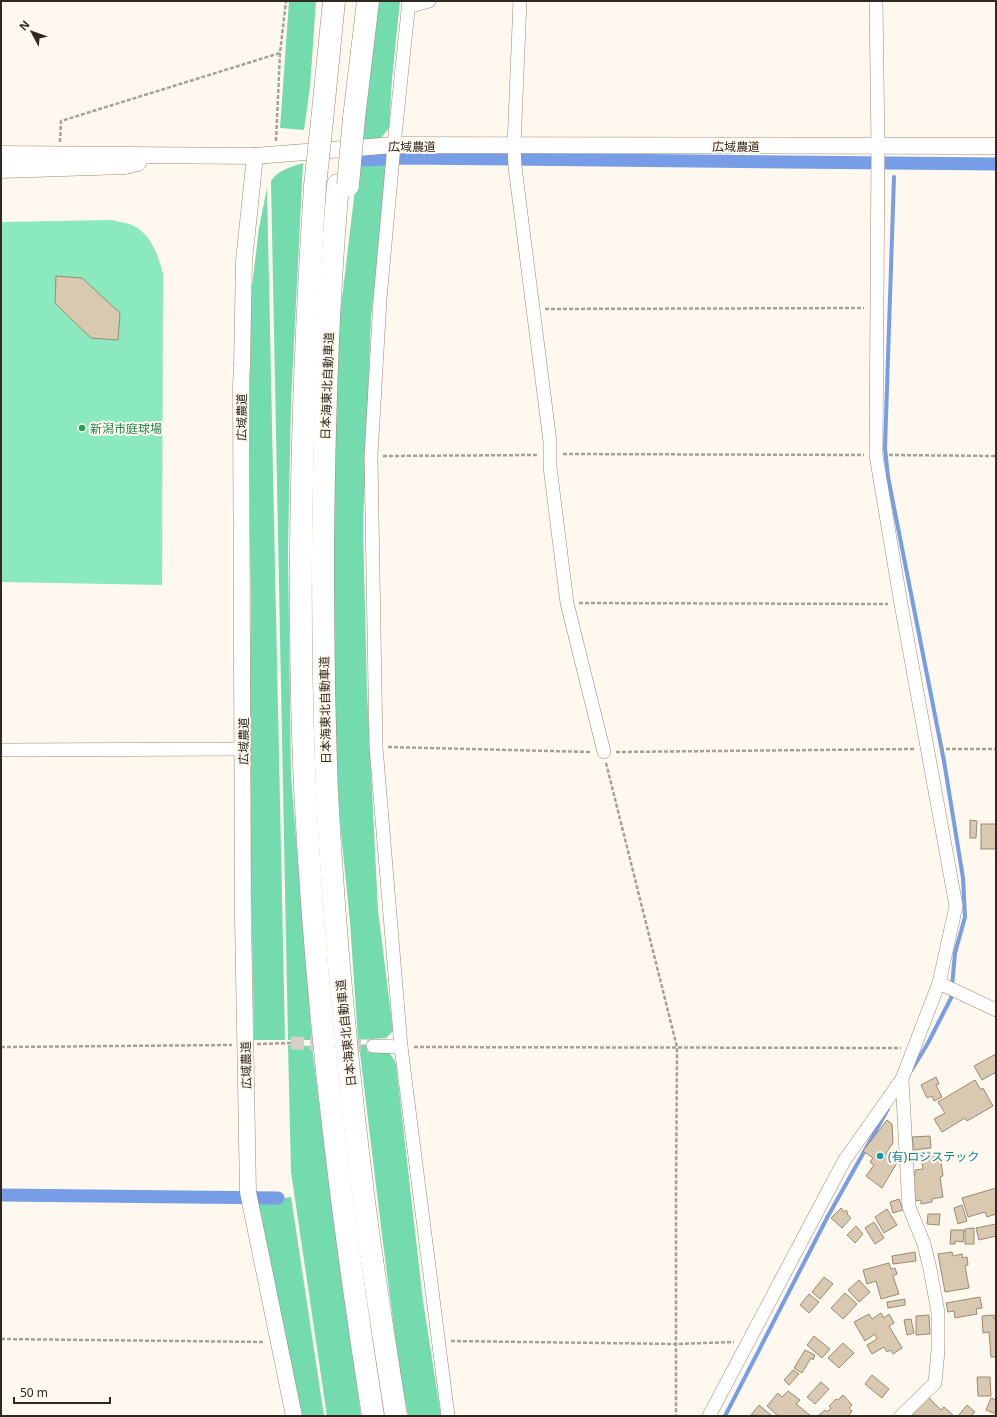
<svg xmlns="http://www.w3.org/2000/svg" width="997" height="1417" font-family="'Noto Sans','Noto Sans JP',sans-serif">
	<rect width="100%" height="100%" fill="#fef8ee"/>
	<path fill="#8ae9bf" d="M112,220C119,222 129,223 136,227C153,238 158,256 163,274L162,585L1,582V222Z"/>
	<g fill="#74dbaf">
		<path d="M289,1H316L310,87L304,130L280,128Z"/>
		<path d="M375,1H400L392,79L389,128L380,139H359Z"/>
		<path d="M380,154L385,155L388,161V172L371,317L363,526L367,691L378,910L393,1031L386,1038L358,1040L350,922L340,822L335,737L333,431L337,340L359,156Z"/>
		<path d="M303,163L291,403L288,550L291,775L312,1040H288L271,181C278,170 291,167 303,163Z"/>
		<path d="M267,188L285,1040H254L249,773L251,602L249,475L251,295L259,228Z"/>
		<path d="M288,1045L312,1046L331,1200L361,1416H327L291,1172Z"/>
		<path d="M359,1045C375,1043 390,1048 396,1064L423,1301L441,1416H408L399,1367L382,1235Z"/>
		<path d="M291,1197L324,1416H298L256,1202Z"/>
	</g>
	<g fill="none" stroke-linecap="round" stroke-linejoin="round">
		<g stroke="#779de6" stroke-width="4">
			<path d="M894,177L885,448L888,477L944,761L963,878L965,917L955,953L951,998L928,1043L911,1071"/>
			<path d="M725,1416L828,1216L888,1109"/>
		</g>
		<g stroke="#779de6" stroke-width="13">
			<path d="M363,160L403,158L996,164"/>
			<path d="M1,1195L278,1198"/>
		</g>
	</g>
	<g fill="#d9c9b0" stroke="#998a73">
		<path d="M56,276L82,278L120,313L118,340L91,338L55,303Z"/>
		<path d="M970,820L977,821L976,838H970Z"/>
		<rect x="981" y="824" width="15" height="25"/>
		<path d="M996,1054V1072L982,1080L974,1066Z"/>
		<path d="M936,1077L939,1084L936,1085L942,1097L934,1101L932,1096L927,1098L921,1085Z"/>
		<path d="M975,1080L981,1090L983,1088L993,1106L967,1121L965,1118L942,1132L934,1119L945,1113L938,1102Z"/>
		<path d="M887,1120L892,1124L893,1143L886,1153L898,1161L882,1188L866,1176L874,1165L870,1162L873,1158L863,1151Z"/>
		<path d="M930,1136L931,1148L914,1150L912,1137Z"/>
		<path d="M940,1154L943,1176L940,1177L943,1197L932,1199V1202L921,1204V1200L915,1201L911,1176L915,1175V1170L923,1169L921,1157Z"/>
		<path d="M996,1188V1214L987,1217L985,1212L968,1217L962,1198Z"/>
		<path d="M899,1199L903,1210L893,1213L890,1202Z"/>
		<path d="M962,1205L967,1221L958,1224L954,1208Z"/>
		<path d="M841,1208L844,1212L846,1210L848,1213L847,1214L851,1218L842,1228L831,1218Z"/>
		<path d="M887,1209L897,1225L884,1233L875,1217Z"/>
		<path d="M928,1214H940L939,1225L927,1224Z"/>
		<path d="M874,1222L884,1238L875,1244L865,1228Z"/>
		<path d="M996,1224V1236L979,1240L976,1228Z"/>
		<path d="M856,1226L863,1234L855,1243L847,1235Z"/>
		<path d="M974,1228V1244H965V1229Z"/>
		<path d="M951,1230H964L963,1242L955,1241V1244H950Z"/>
		<path d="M915,1252L916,1261L893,1264L892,1256Z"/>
		<path d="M952,1252L953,1256L962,1254L963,1258L967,1257L968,1265L965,1266L969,1288L945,1292L938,1254Z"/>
		<path d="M889,1263L891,1269L895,1268L897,1274L893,1276L899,1294L881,1299L876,1281L867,1284L863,1270Z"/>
		<path d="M824,1277L833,1284L820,1299L812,1292Z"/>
		<path d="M859,1280L870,1292L859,1302L848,1290Z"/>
		<path d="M845,1293L857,1304L843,1319L831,1308Z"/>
		<path d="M809,1294L819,1302L809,1313L800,1305Z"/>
		<path d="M980,1297L982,1308L976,1309L977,1314L955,1318L954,1311L948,1312L946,1303Z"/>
		<path d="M905,1299V1305L888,1308L887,1302Z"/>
		<path d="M881,1313L884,1318L889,1314L894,1323L889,1326L902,1348L893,1354L891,1350L887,1352L884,1347L872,1354L867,1345L877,1339L875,1334L865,1341L854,1322L869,1314L872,1319Z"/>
		<path d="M929,1315L930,1334L916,1335V1316Z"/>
		<path d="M994,1315V1319H996V1357H991L989,1332L983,1333L982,1316Z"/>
		<path d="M911,1319L914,1333L907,1335L904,1320Z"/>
		<path d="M814,1336L830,1349L822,1358L807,1345Z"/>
		<path d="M843,1343L854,1353L839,1368L828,1358Z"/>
		<path d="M805,1350L815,1355L813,1360L811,1358L802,1373L794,1368Z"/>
		<path d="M793,1370L799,1374L789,1385L784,1380Z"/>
		<path d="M872,1375L889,1389L882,1398L865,1384Z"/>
		<path d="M977,1377H990L991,1396H978Z"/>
		<path d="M821,1382L829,1389L815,1404L807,1397Z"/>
		<path d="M788,1391L800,1400L796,1404L811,1416H778L767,1406L778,1393L782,1397Z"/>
		<path d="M843,1395L852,1405L849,1408L852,1411L849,1415L850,1416H818L825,1410L827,1412L831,1408L829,1406L836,1399L838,1400Z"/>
		<path d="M928,1397L941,1410L944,1407L954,1416H910Z"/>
		<path d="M991,1398L996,1400V1414L986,1410Z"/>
		<path d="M759,1405L772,1416L751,1415Z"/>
		<path d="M967,1405L975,1412L971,1416H958Z"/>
	</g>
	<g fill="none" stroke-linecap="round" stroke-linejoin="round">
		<path stroke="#d5cfc5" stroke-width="13" stroke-dasharray="13 6" stroke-linecap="butt" d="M291,1043L373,1046"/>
		<g stroke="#9a8b74" stroke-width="14">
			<g id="minor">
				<path d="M409,1L394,145L380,299L371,456L376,747L401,1047L448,1416"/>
				<path d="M520,1L514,146L515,167L550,442V467L567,603L604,752"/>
				<path d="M408,7L429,1"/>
				<path d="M1,750L243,749"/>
				<path d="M939,983L996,1010"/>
				<path d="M373,1046L401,1047"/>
				<path d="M709,1416L844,1161L902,1079L939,983L956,906L901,604L876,455L878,146L876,1"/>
				<path d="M901,1416L935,1383L938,1351V1312L930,1269L924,1244L909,1207L902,1079"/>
			</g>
		</g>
		<g stroke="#9a8b74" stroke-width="17">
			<g id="tertiary">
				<path d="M1,154L255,156L394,145L996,146"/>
				<path d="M255,156L244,261L242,365L241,387L243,918L248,1192L294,1416"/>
				<path d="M1,170L125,166L138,163"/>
			</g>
		</g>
		<g stroke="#9a8b74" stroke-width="23">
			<g id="motorway">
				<path d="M354,118L368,1"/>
				<path d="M322,121L334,1"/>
				<path d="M338,185C327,306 324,429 323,551C323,631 324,712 327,793C334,929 347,1066 364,1201C373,1273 385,1344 396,1416"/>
				<path d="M315,186C302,386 296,587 305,787C315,998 340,1208 373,1416"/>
			</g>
		</g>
		<g stroke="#a6a096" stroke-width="2.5" stroke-dasharray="4 2" stroke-linecap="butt">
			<path d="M276,141L280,53L286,1"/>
			<path d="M60,142L61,121L280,53"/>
			<path d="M545,309L864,308"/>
			<path d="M563,454L864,455"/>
			<path d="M889,455L996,456"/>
			<path d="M383,456L538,455"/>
			<path d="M579,603L888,604"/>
			<path d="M388,747L591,752"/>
			<path d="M940,749H996"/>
			<path d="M616,752L915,749"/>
			<path d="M606,763L677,1047L676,1195V1416"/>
			<path d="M257,1044L291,1043"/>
			<path d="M1,1047L232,1045"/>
			<path d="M414,1047L901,1048"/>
			<path d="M1,1339L264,1342"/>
			<path d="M451,1341L676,1344L734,1342"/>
		</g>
		<use href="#minor" stroke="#fff" stroke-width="13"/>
		<use href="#tertiary" stroke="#fff" stroke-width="16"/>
		<use href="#motorway" stroke="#fff" stroke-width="22"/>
		<g stroke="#9a8b74" stroke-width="23" stroke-linecap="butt">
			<g id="motorway-bridge">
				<path d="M348,185L354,118"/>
				<path d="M315,186L322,121"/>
			</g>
		</g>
		<use href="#motorway-bridge" stroke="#fff" stroke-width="22"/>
	</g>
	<circle fill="#2e9e5b" stroke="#fef8ee" stroke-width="1.5" cx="82" cy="428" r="4"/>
	<circle fill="#0f9aa8" stroke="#fef8ee" stroke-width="1.5" cx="880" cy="1156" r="4"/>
	<g text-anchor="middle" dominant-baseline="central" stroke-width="4" stroke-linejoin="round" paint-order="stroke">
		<g font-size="12" fill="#2f291f" stroke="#fef8ee">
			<text x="412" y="146">広域農道</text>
			<text x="736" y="146">広域農道</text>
			<text transform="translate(327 386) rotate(-88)">日本海東北自動車道</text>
			<text transform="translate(241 417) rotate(-90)">広域農道</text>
			<text transform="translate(325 710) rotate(-91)">日本海東北自動車道</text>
			<text transform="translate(243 741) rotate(-90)">広域農道</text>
			<text transform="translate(346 1033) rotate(-96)">日本海東北自動車道</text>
			<text transform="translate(246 1065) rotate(-91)">広域農道</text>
		</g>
		<g font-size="12" fill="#27864d" stroke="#fef8ee" text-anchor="start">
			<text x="90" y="428">新潟市庭球場</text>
		</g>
		<g font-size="12" fill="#0d838f" stroke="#fef8ee" text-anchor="start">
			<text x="888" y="1156">(有)ロジステック</text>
		</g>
	</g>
	<rect width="997" height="1417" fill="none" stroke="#2f291f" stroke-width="4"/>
	<g transform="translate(32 32) rotate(311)" stroke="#fef8ee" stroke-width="3" paint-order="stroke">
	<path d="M0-3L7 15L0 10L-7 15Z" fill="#2f291f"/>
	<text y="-6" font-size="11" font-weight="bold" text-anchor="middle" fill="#2f291f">N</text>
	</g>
	<path d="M14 1397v6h96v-6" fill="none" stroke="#2f291f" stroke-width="2"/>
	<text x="20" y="1397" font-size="12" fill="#2f291f" stroke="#fef8ee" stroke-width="3" paint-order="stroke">50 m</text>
</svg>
